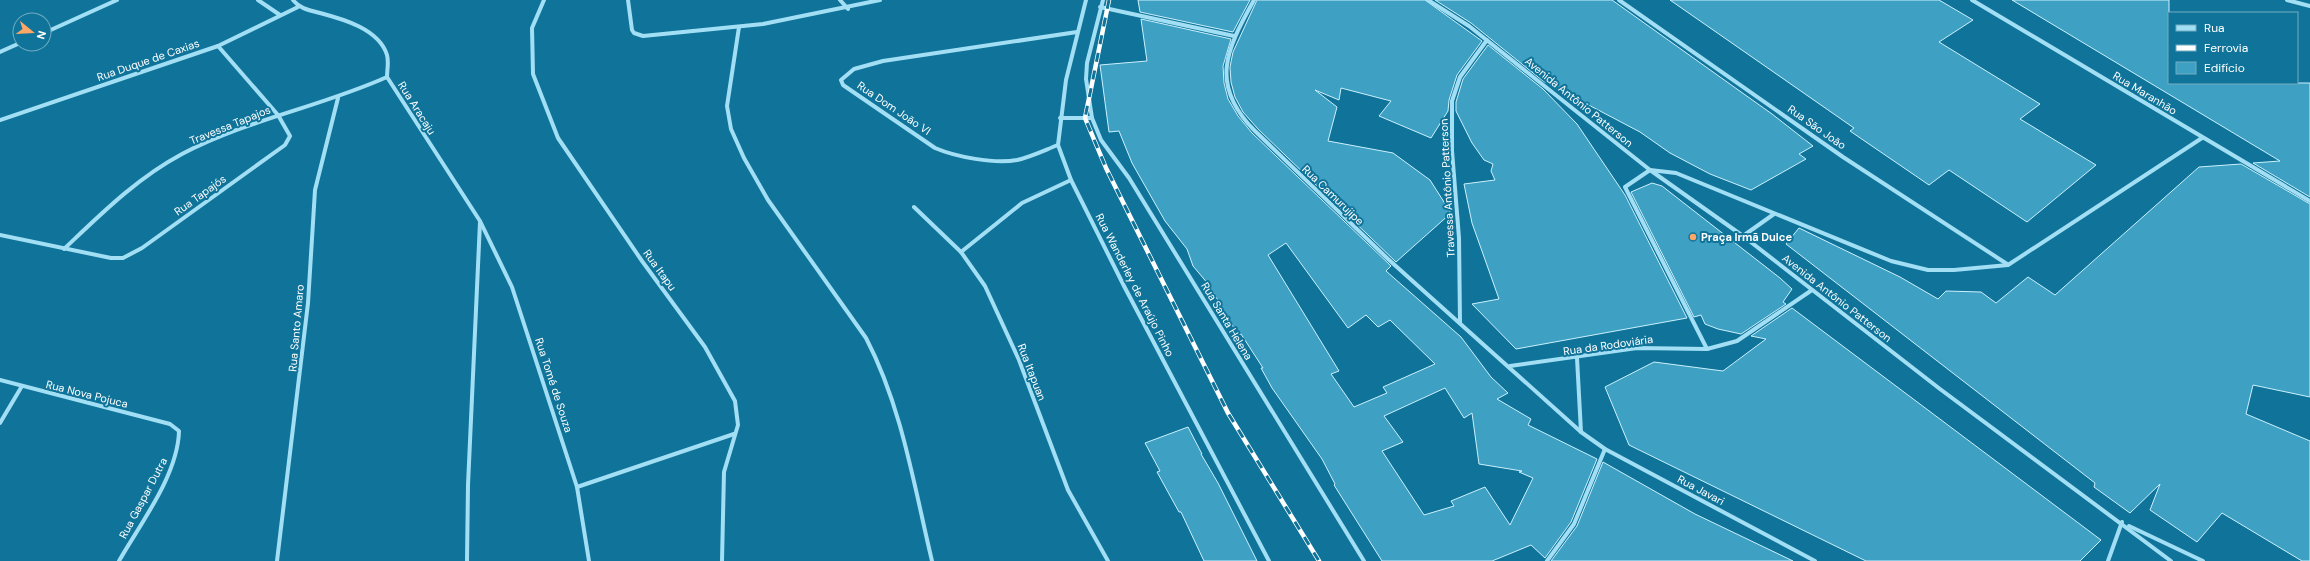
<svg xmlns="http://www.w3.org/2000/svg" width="2310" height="561" font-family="'DM Sans',sans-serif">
	<rect width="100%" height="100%" fill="#10749a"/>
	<g fill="#3ea0c3" stroke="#cbf1fe" fill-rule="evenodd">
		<path d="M1138,0H1250L1233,32L1140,12Z"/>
		<path d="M1257,0H1425L1482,41L1457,75L1449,100L1448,111L1431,138L1379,116L1391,101L1341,88L1339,100L1315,90L1337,107L1328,141L1393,153L1430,180L1451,213L1396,262L1258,129L1243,112L1235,97L1231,82L1230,67L1233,52Z"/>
		<path d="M1435,0H1612L1772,114L1813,146L1799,154L1806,159L1751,190L1710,174L1670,153L1640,132L1543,81L1471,23Z"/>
		<path d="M1670,0H1939L1973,20L1939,42L2040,104L2020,119L2096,165L2027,222L1949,170L1929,185L1850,131L1854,128Z"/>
		<path d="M2012,0H2169V83H2310V197L2253,163L2280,161Z"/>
		<path d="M1141,19L1231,39L1223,66L1224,83L1228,99L1238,116L1252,133L1391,266L1386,271L1461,337L1491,377L1508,393L1497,399L1531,419L1528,425L1597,459L1571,522L1545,558L1531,545L1492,561H1382L1334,485L1335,484L1322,459L1272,388L1261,368H1263L1241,334L1238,335L1209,285L1193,266L1187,249L1165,221L1132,163L1119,131L1109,132L1100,65L1147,61ZM1286,243L1348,328L1366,315L1378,327L1390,320L1435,364L1383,387L1387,393L1354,407L1331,374L1339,371L1268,255ZM1445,388L1464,418L1472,413L1479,464L1522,471L1519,472L1533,478L1510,525L1485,487L1451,501L1454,506L1424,515L1382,451L1403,442L1384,416Z"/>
		<path d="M1488,45L1543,89L1577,124L1625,195L1687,318L1516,349L1472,304L1499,299L1472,223L1464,184L1495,180L1491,171L1493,164L1484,160L1472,143L1456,111V102L1463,79Z"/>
		<path d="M2241,164L2310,204V397L2253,385L2246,414L2310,441V561H2302L2222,513L2197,542L2150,510L2160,484L2130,513L2094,487L2095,483L1786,244L1799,228L1900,277L1938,299L1946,291L1981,292L1996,303L2028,277L2055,295L2199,167Z"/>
		<path d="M1652,183L1662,186L1780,278L1792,289L1783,302L1786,304L1741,334L1718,329L1705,324L1701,315L1694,317L1631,192Z"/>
		<path d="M1792,308L2101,540L2080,561H1866L1629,445L1605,387L1654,362L1723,371L1766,339L1751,336Z"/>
		<path d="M1188,427L1202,454H1201L1218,483L1257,561H1204L1181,512H1179L1157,472L1160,471L1145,443Z"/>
		<path d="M1603,462L1695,514L1793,561H1551L1577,526Z"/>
	</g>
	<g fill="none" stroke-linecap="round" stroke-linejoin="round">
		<g stroke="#a2dff5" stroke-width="4">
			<path d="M258,0L280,15"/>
			<path d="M293,0C300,9 309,10 320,13C343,19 379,29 387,55C389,62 387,70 387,77L480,221L512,287L577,487L589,561"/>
			<path d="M544,0L532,28L533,74L558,138L642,261L705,347L735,401L738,425L724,472L722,561"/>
			<path d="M628,0L632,30L634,33L643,36L763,24L880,0"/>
			<path d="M840,0L848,9"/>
			<path d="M1086,0L1066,80L1058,145L1071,180L1124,286L1269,561"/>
			<path d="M1254,0C1226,50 1209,85 1255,131L1388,259L1581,432L1605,449L1815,561"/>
			<path d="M1428,0L1469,26L1650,170L1743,236L1940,389L2171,561"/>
			<path d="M1619,0L1843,157L2007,264"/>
			<path d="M1972,0L2310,201"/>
			<path d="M2287,0L2310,6"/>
			<path d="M1100,7L1234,36"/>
			<path d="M739,27L727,106L731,129L744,158L768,200L866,338C902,407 914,486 932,561"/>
			<path d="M44,33L117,0"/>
			<path d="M0,52L20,43"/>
			<path d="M1060,118H1092L1101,140L1129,178L1364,561"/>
			<path d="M1092,118L1086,79L1087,63L1103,0"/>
			<path d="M0,120L218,46L298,7"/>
			<path d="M1058,145C1045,150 1031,157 1017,160C994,164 956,157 935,148L843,85L841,80L854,69L883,61L1077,32"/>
			<path d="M1650,170L1676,173L1891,261L1928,270H1954L2008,265L2202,138"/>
			<path d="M1650,170L1625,187L1707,349"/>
			<path d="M914,207L961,252L985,286L1019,360L1068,490L1108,561"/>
			<path d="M0,235L111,258H123L142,248L285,145L290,136L278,115L218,46"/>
			<path d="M1743,236L1774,214"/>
			<path d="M64,249C101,214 137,178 182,154C246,120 320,107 387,77"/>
			<path d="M961,252L1022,203L1071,180"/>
			<path d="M1460,322L1459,238L1452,151V101L1460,77L1487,40"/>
			<path d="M1577,358L1581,432"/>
			<path d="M1510,366L1637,348L1707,349L1737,341L1812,290"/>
			<path d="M0,380L170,424L179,431C178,475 140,524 119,561"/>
			<path d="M0,423L22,386"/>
			<path d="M577,487L734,434"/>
			<path d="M2129,526L2203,561"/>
			<path d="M277,561L308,303L315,190L338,98"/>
			<path d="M467,561L468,485L480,222"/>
			<path d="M1547,561L1574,524L1605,449"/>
			<path d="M2108,561L2122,522"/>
		</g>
		<g stroke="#fff" stroke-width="4.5">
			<path id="rail" d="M1109,0L1085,118L1106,168L1228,413L1319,561"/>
		</g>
		<use href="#rail" stroke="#10749a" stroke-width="3" stroke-dasharray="9" stroke-linecap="butt"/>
	</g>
	<circle fill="#ffa766" stroke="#10749a" stroke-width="1.5" cx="1693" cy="237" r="4"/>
	<g text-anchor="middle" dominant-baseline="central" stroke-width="4" stroke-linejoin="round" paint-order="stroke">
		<g font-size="11" fill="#fff" stroke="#10749a">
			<text transform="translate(148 60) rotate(-19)">Rua Duque de Caxias</text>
			<text transform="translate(2145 93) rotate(31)">Rua Maranhão</text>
			<text transform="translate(1579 102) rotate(39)">Avenida Antônio Patterson</text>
			<text transform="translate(417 108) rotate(58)">Rua Aracaju</text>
			<text transform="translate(894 108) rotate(34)">Rua Dom João VI</text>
			<text transform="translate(230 125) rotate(-22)">Travessa Tapajos</text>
			<text transform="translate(1817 127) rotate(35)">Rua São João</text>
			<text transform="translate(1447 188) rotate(-93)">Travessa Antônio Patterson</text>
			<text transform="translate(200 195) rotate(-36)">Rua Tapajós</text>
			<text transform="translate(1333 195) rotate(44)">Rua Camurujipe</text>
			<text transform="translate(660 270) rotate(54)">Rua Itapu</text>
			<text transform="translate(1135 285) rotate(63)">Rua Wanderley de Araújo Pinho</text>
			<text transform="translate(1837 298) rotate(38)">Avenida Antônio Patterson</text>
			<text transform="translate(1227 321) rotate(59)">Rua Santa Helena</text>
			<text transform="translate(296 328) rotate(-85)">Rua Santo Amaro</text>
			<text transform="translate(1608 345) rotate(-8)">Rua da Rodoviária</text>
			<text transform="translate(1032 372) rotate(69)">Rua Itapuan</text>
			<text transform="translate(554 385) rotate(72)">Rua Tomé de Souza</text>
			<text transform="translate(87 394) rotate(14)">Rua Nova Pojuca</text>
			<text transform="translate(1701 490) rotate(28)">Rua Javari</text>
			<text transform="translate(143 498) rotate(-62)">Rua Gaspar Dutra</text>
		</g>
		<g font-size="11" font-weight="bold" fill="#fff" stroke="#10749a" text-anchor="start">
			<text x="1701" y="237">Praça Irmã Dulce</text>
		</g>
	</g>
	<rect x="2168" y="12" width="130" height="72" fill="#10749a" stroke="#70acc2"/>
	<rect x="2176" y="25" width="20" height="6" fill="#a2dff5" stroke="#70acc2"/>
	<text x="2204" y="32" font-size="12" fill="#ffffff">Rua</text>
	<rect x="2176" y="45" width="20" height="6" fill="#ffffff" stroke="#70acc2"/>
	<text x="2204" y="52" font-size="12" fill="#ffffff">Ferrovia</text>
	<rect x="2176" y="62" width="20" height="12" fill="#3ea0c3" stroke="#70acc2"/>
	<text x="2204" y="72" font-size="12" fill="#ffffff">Edifício</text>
	<g transform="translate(32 32) rotate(108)"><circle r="19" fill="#10749a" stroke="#70acc2"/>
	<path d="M0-3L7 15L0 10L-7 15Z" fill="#ffa766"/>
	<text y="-6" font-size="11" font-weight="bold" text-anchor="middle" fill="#ffffff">N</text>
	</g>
</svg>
